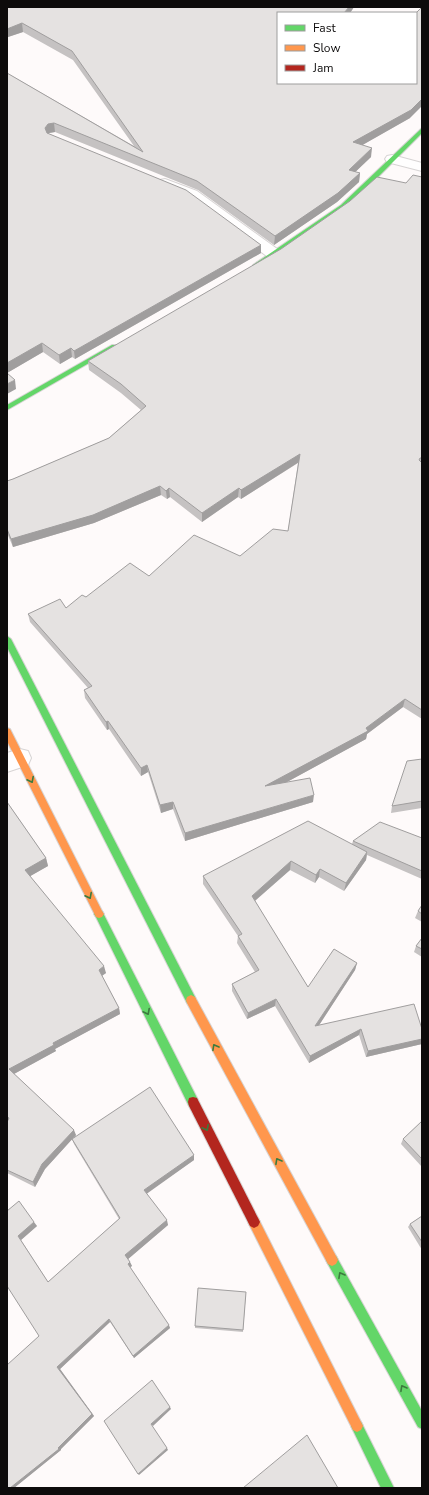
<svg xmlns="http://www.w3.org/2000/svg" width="429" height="1495" font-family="'Nunito Sans',sans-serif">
	<rect width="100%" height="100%" fill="#fefafa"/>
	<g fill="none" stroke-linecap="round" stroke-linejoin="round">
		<g stroke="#d7d4d4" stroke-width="2">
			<g id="street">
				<path d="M392,155L422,163V171L387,162L385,159L387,156Z"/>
				<path d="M165,179L197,191L280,251L282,254L280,257L274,259L268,257L187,197L160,186L158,183L160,180Z"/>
				<path d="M20,749L28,751L31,758L28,765L7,772V753Z"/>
			</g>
		</g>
		<g stroke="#d7d4d4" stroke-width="2">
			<g id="fast">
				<path d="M422,128V133L375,180L345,207L257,267H253V265L341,205Z"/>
				<path d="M112,345H116L117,347L7,410V405Z"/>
				<path d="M7,636L11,639L195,997L196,1000L195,1003L191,1005L187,1003L7,647Z"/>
				<path d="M99,910L102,911L197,1098L198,1102L197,1106L193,1107L189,1106L96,917L94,914L96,911Z"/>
				<path d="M332,1254L336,1256L422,1411V1429L418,1427L328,1264L326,1260L328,1256Z"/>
				<path d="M357,1420L361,1422L394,1488H381L351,1426L353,1422Z"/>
			</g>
		</g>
		<g stroke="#d7d4d4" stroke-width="2">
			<g id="slow">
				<path d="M7,728L10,729L102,911L104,914L102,917L99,918L96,917L7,741Z"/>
				<path d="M191,995L195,997L336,1256L338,1260L336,1264L332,1266L328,1264L187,1003L186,1000L187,997Z"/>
				<path d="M254,1216L258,1218L361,1422L363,1426L361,1430L357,1432L353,1430L250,1226L248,1222L250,1218Z"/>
			</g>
		</g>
		<g stroke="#d7d4d4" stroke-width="2">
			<path id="jam" d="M193,1097L197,1098L258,1218L260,1222L258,1226L254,1228L250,1226L189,1106L188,1102L189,1098Z"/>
		</g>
		<use href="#street" fill="#fffefe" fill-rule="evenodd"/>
		<use href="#fast" fill="#63d668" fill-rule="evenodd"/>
		<use href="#slow" fill="#ff974d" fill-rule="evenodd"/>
		<use href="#jam" fill="#b3261e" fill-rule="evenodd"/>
	</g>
	<g fill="#c5c2c2">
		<path d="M7,7H354L350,13H278L410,118L362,145L371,157L355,172L360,173L359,182L337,202L274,245L198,190L55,132L49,133H48L261,245V253L75,359L72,357L60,364L43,352L7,373V73L134,146L73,60L23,32L8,37H7Z"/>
		<path d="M422,177V719L403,707L367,734L366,739L285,783L313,802L185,841L173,809L161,813L148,772L141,776L109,729L107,730L85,698L84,690L88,688L30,622L28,614L66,608L86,597L149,576L240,556L288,531L298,463L241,499L238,497L202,522L170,497L167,499L161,495L94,523L13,547L7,533V481L13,479L109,438L141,410L121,393L89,370L88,361L406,183Z"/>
		<path d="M422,759V808L391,813L392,806Z"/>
		<path d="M7,802L46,858L48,866L30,876L106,973L102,976L119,1008L120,1014L55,1049L56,1051L14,1074L76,1135L75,1137L194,1155V1160L146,1193L168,1225L128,1259L132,1266L130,1267L170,1328L134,1358L110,1322L60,1369L94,1416L61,1449V1450L14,1488L39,1336L7,1211L37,1226L21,1240L48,1282L119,1219L74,1144L72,1139L45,1169L35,1187L7,1173V1122L8,1121L7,1120Z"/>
		<path d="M422,838V879L367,855L366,860L344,891L319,877L315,883L290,870L255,901L308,987L357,963L355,970L319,1025L422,1029V1044L366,1057L359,1035L309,1063L275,1006L247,1019L232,991V984L255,972L237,943L238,936L203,884V876L352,844L353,841Z"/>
		<path d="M422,905V922L415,918L418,911Z"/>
		<path d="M422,938V957L414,952L416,946Z"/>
		<path d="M422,1121V1167L401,1144L403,1139Z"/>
		<path d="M422,1216V1250L408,1227L410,1224Z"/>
		<path d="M246,1292L243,1332L195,1328V1326Z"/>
	</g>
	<g fill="#a09e9e">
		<path d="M349,7H354L350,13H344Z"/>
		<path d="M22,23L23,32L8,37L7,29Z"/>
		<path d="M422,99V106L410,118L352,151L353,142Z"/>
		<path d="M54,123L55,132L49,133L46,136L45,128L48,124Z"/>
		<path d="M372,148L371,157L348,179L349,170Z"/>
		<path d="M360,173L359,182L337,202L274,245L275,236Z"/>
		<path d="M261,245V253L75,359L74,351Z"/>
		<path d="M42,343L43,352L7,373V363Z"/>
		<path d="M71,348L72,357L60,364L59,355Z"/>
		<path d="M15,380L16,389L7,394V384Z"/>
		<path d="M300,454L299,462L241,499V490Z"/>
		<path d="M160,486L161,495L94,523L13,547L11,539Z"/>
		<path d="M169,488L170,497L167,499L166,491Z"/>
		<path d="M239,488L238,497L202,522V513Z"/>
		<path d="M405,699L403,707L367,734L366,739L265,794V786L366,728Z"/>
		<path d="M108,721L109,729L107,730L106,722Z"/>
		<path d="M147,765L148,772L141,776V768Z"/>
		<path d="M314,795L313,802L185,841V833Z"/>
		<path d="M173,802V809L161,813L160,805Z"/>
		<path d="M367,852L366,860L344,891L346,883Z"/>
		<path d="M46,858L48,866L27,878L25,870Z"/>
		<path d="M291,861L290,870L251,904L252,896Z"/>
		<path d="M320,869L319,877L315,883L316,875Z"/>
		<path d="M357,963L355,970L314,1033L315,1026Z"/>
		<path d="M104,966L106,973L100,977L99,970Z"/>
		<path d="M276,999L275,1006L247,1019L248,1013Z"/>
		<path d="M119,1008L120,1014L55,1049L56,1051L12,1075L9,1069L53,1043Z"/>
		<path d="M361,1029L359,1035L309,1063L310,1056Z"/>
		<path d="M422,1039V1044L366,1057L368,1051Z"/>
		<path d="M74,1130L76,1135L45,1169L35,1187L33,1182L42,1164Z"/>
		<path d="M194,1155V1160L145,1195L144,1190Z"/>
		<path d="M167,1220L168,1225L127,1260L125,1255Z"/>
		<path d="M34,1222L37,1226L21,1240L18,1236Z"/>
		<path d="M130,1262L132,1266L129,1268L128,1264Z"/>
		<path d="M109,1319L110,1322L60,1369L94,1416L61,1449V1450L14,1488H10L58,1448L57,1367Z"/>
		<path d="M169,1325L170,1328L134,1358L133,1356Z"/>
		<path d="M170,1407L171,1409L153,1426L151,1424Z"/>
		<path d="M167,1448L168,1450L139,1475L138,1474Z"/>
	</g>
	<g fill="#e5e2e1" stroke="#a09e9e">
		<path d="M7,7H349L344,13H278V83H416V13L422,7V99L411,110L353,142L372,148L349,170L360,173L338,193L275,236L197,181L54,123L48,124L45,128L47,133L186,190L261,245L74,351L71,348L59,355L42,343L7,363V73L143,152L72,51L22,23L7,29Z"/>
		<path d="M413,175L422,177V458H420L419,460L422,463V710L405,699L366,728L368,731L265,786L310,778L314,795L185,833L173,802L160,805L147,765L141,768L108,721L106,722L84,690L92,686L28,614L60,599L66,608L82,595L86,597L130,563L149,576L194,535L240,556L273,529L288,531L300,454L241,490L239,488L202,513L169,488L166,491L160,486L93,515L11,539L7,529V481L13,479L109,438L146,406L121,384L88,361L281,249L350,201L377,177L406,183Z"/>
		<path d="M7,373L15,380L7,384Z"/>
		<path d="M422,759V801L392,806L407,761Z"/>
		<path d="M7,802L46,858L25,870L104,966L99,970L119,1008L53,1043L54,1045L9,1069L74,1130L42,1164L33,1182L7,1170V1122L9,1118L7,1117Z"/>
		<path d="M308,821L367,852L346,883L320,869L316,875L291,861L252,896L308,987L334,949L357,963L315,1026L414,1004L422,1029V1039L368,1051L361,1029L310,1056L276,999L248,1013L232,984L259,970L238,936L242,934L203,876Z"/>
		<path d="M380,822L422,838V871L353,841Z"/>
		<path d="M422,905V914L418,911Z"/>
		<path d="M422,938V949L416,946Z"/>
		<path d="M150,1087L194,1155L144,1190L167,1220L125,1255L130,1262L128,1264L169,1325L133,1356L109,1319L57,1367L92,1414L58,1448L59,1449L10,1488H7V1365L39,1336L7,1286V1211L19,1201L34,1222L18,1236L48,1282L120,1218L72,1139Z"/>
		<path d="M422,1121V1159L403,1139Z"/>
		<path d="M422,1216V1242L410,1224Z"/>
		<path d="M198,1288L246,1292L243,1330L195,1326Z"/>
		<path d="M152,1380L170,1407L151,1424L167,1448L138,1474L104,1421Z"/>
		<path d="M307,1435L338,1488H243Z"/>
	</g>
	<defs><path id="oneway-chevron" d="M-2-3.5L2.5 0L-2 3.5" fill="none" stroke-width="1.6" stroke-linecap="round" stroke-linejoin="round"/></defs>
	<g stroke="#3c7b3e">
		<use href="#oneway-chevron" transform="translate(31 780) rotate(63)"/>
		<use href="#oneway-chevron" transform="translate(89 896) rotate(63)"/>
		<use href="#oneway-chevron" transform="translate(147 1012) rotate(63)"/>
		<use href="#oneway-chevron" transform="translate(215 1047) rotate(-119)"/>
		<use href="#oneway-chevron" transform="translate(206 1128) rotate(63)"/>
		<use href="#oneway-chevron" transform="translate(278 1161) rotate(-119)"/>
		<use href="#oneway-chevron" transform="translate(341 1275) rotate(-119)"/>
		<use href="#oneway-chevron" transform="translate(403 1388) rotate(-119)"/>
	</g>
	<rect width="429" height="1495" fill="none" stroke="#0d0b0b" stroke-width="16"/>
	<rect x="277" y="12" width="140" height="72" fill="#ffffff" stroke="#9e9d9d"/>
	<rect x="285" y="25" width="20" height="6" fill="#63d668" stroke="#9e9d9d"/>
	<text x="313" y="32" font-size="12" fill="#0d0b0b">Fast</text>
	<rect x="285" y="45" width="20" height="6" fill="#ff974d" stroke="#9e9d9d"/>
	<text x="313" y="52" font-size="12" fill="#0d0b0b">Slow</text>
	<rect x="285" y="65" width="20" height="6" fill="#b3261e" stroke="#9e9d9d"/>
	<text x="313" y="72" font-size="12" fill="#0d0b0b">Jam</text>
</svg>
